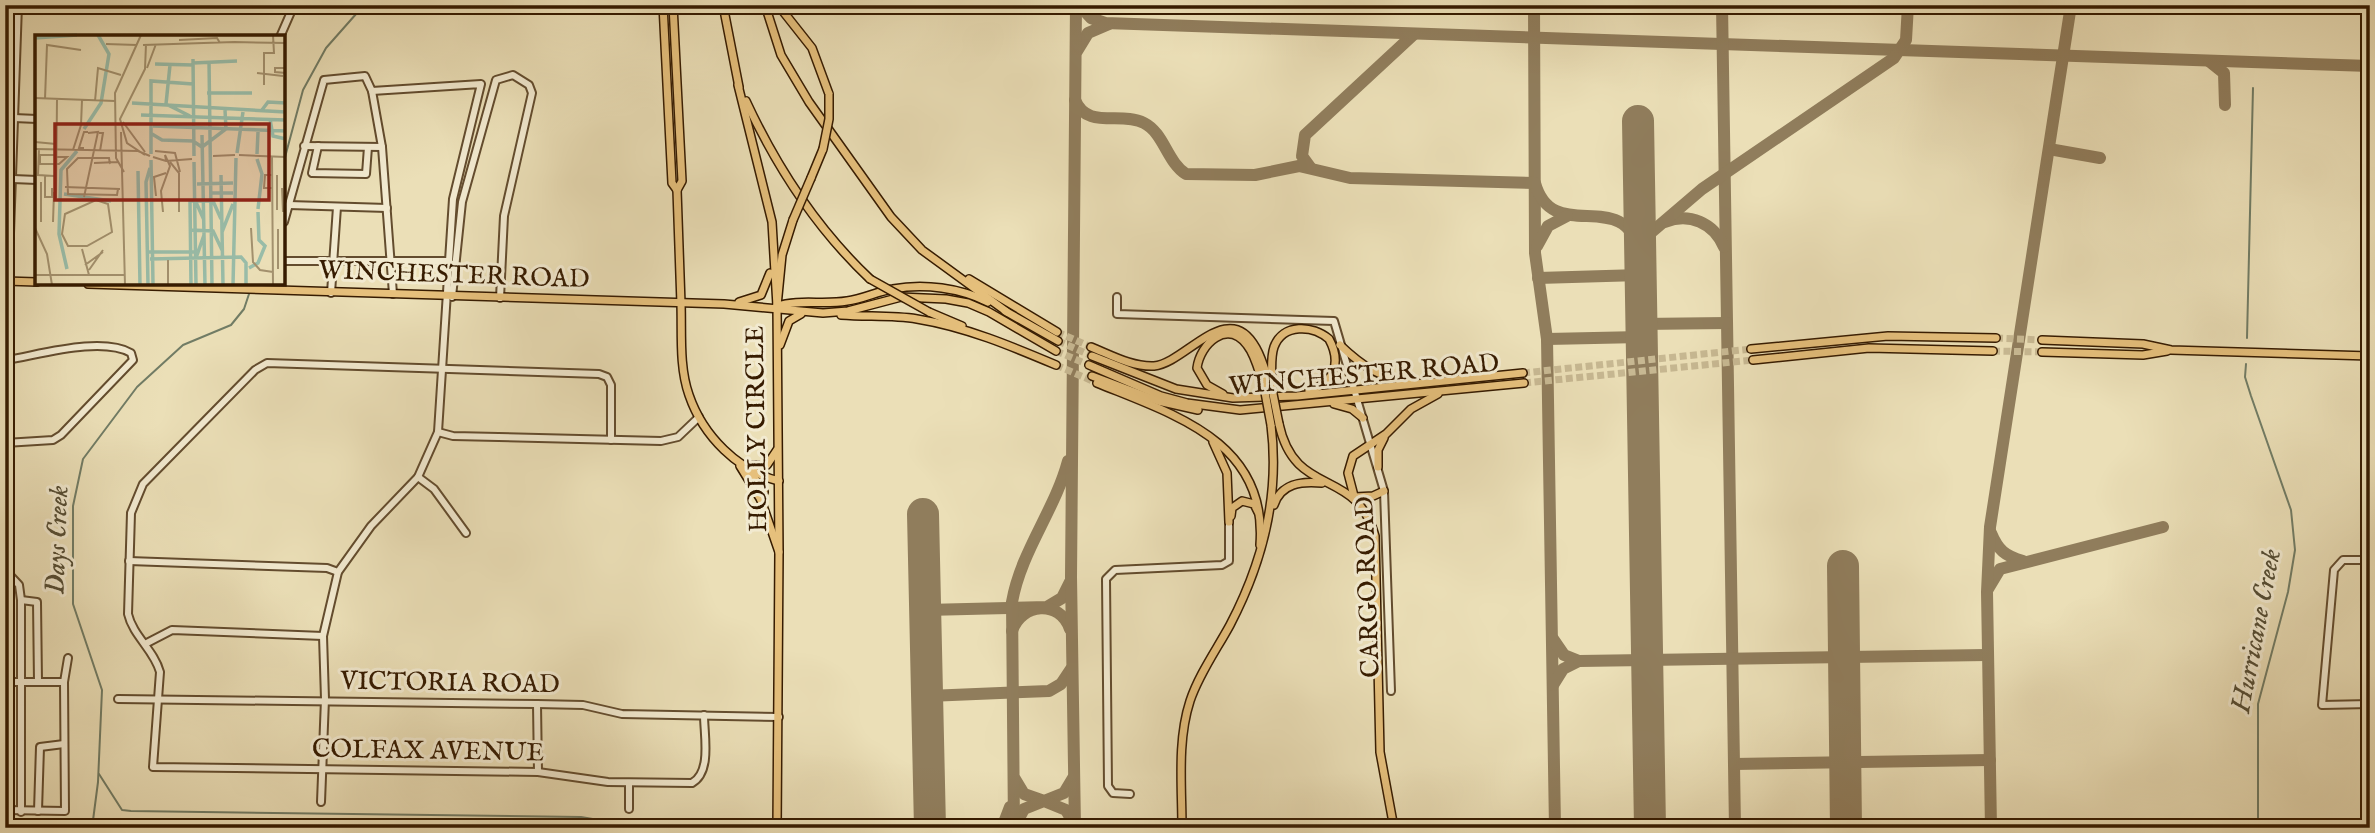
<svg xmlns="http://www.w3.org/2000/svg" width="2375" height="833" font-family="'IM FELL English',serif">
	<rect width="100%" height="100%" fill="#ebdfb7"/>
	<filter id="stains"><feTurbulence type="fractalNoise" baseFrequency=".00286" numOctaves="4"/><feColorMatrix values="0 0 0 0 .2 0 0 0 0 .09 0 0 0 0 .02 0 0 0 .5 -.17"/></filter>
	<radialGradient id="worn" r=".72"><stop offset=".6" stop-color="#630" stop-opacity="0"/><stop offset="1" stop-color="#630" stop-opacity=".3"/></radialGradient>
	<g fill="none" stroke-linecap="round" stroke-linejoin="round">
		<g stroke="#717c65" stroke-width="2">
			<path d="M284,161L303,90L326,48L364,5"/>
			<path d="M2247,338L2253,88"/>
			<path d="M2246,364L2245,377L2251,396L2291,510L2295,550L2288,592L2258,704V828"/>
			<path d="M99,774L122,810L131,811L581,817L616,823L620,828"/>
			<path d="M92,828L98,782L102,690L73,604V506L83,459L137,387L183,345L231,325L244,309L250,291"/>
		</g>
		<g stroke="#907d5c" stroke-width="12">
			<path d="M1079,5L1091,18L1105,23L2370,66"/>
			<path d="M1534,5L1535,253L1547,339L1555,828"/>
			<path d="M1722,5L1735,828"/>
			<path d="M1077,51L1088,33L1109,24"/>
			<path d="M2209,61L2224,73L2225,105"/>
			<path d="M1075,100C1087,130 1121,111 1144,123C1164,133 1167,162 1186,174L1255,175L1299,166L1350,178L1535,183C1553,247 1624,184 1640,253"/>
			<path d="M2049,149L2100,158"/>
			<path d="M1310,167L1302,156L1305,135L1414,34"/>
			<path d="M1665,222C1689,212 1714,223 1724,247"/>
			<path d="M1537,246L1548,226L1567,216"/>
			<path d="M1640,253L1647,236L1702,189L1894,58L1906,40L1908,5"/>
			<path d="M1538,278L1640,275"/>
			<path d="M1641,324L1727,323"/>
			<path d="M1547,339L1641,337"/>
			<path d="M1991,533C1998,550 2005,556 2023,561"/>
			<path d="M1988,589L2000,569L2163,527"/>
			<path d="M926,610L1047,607L1062,598L1070,582"/>
			<path d="M1012,631C1021,603 1060,599 1070,629"/>
			<path d="M1553,639L1564,655L1579,661L1563,669L1553,685"/>
			<path d="M1579,661L1987,655"/>
			<path d="M928,696L1049,691L1061,684L1071,669"/>
			<path d="M1734,764L1990,760"/>
			<path d="M1015,779L1024,794L1044,801L1064,793L1073,778"/>
			<path d="M1016,824L1024,809L1044,801L1066,810L1074,824"/>
			<path d="M1002,828L1010,807"/>
			<path d="M1014,828L1012,602C1021,551 1055,510 1068,461"/>
			<path d="M1075,828L1071,577L1076,5"/>
			<path d="M1991,828L1987,592L1990,527L2071,5"/>
		</g>
		<g stroke="#907d5c" stroke-width="32">
			<path d="M1638,121L1650,828"/>
			<path d="M923,514L930,828"/>
			<path d="M1843,566L1846,828"/>
		</g>
		<g stroke="#c7b892" stroke-width="7" stroke-dasharray="7 3.5" stroke-linecap="butt">
			<path d="M1057,332L1091,347"/>
			<path d="M1996,338L2042,340"/>
			<path d="M1058,341L1092,356"/>
			<path d="M1056,351L1089,365"/>
			<path d="M1993,351L2042,352"/>
			<path d="M1056,365L1097,383"/>
			<path d="M1523,373L1751,349"/>
			<path d="M1524,383L1753,360"/>
		</g>
		<g stroke="#634c2e" stroke-width="10">
			<g id="minor">
				<path d="M280,37L294,5"/>
				<path d="M14,118L37,119"/>
				<path d="M304,146L382,147"/>
				<path d="M318,146L312,173L366,174L368,147"/>
				<path d="M13,179L37,180"/>
				<path d="M289,205L387,208"/>
				<path d="M284,222L324,80L365,76L372,91L382,147L393,294"/>
				<path d="M284,261H448"/>
				<path d="M331,293L337,207"/>
				<path d="M452,297L462,202L496,80L513,75L529,85L532,93L504,216L500,298"/>
				<path d="M1117,297V314L1334,321L1384,491L1391,691"/>
				<path d="M5,376L18,5"/>
				<path d="M438,432L453,436L661,441L678,437L699,417"/>
				<path d="M611,440V385L607,377L599,374L267,363L255,370L143,484L131,513L128,614C133,636 154,650 160,672L153,767L538,772L608,782L692,783C712,772 704,735 704,715"/>
				<path d="M5,443L53,440L61,435L133,360L131,353C101,336 39,355 6,360"/>
				<path d="M418,477L434,489L466,533"/>
				<path d="M2370,560H2343L2334,570L2322,705L2370,704"/>
				<path d="M129,561L327,568L338,572"/>
				<path d="M5,570L19,585L21,600V812"/>
				<path d="M21,600L37,602L38,682"/>
				<path d="M145,644L172,630L323,636"/>
				<path d="M5,682H64"/>
				<path d="M118,699L537,704L583,705L622,714L779,717"/>
				<path d="M537,704L538,772"/>
				<path d="M629,783V809"/>
				<path d="M1130,794L1113,793L1108,786L1106,579L1115,570L1222,565L1229,561V522"/>
				<path d="M321,802L325,699L323,636L338,572L371,526L418,477L438,432L453,199L481,84L372,91"/>
				<path d="M5,810L65,811L64,682L68,658"/>
				<path d="M38,811L40,747L64,744"/>
			</g>
		</g>
		<g stroke="#361b00" stroke-width="10">
			<g id="major">
				<path d="M663,5L672,183L677,190C678,228 680,266 681,304C682,333 679,367 689,395C703,436 738,471 779,481"/>
				<path d="M673,5L682,181L677,190"/>
				<path d="M723,5L739,87"/>
				<path d="M765,5L781,55L809,102L891,217L922,250L1007,312"/>
				<path d="M778,5L812,48L829,94"/>
				<path d="M738,85L772,222L777,306L779,552"/>
				<path d="M746,101C777,168 816,228 870,279"/>
				<path d="M811,178L823,149"/>
				<path d="M969,279L1057,332"/>
				<path d="M5,281L37,282"/>
				<path d="M88,284L724,304L823,313L848,311L901,297L946,299L968,303L989,312L1056,351"/>
				<path d="M739,302L761,295L770,273"/>
				<path d="M777,306C799,299 824,305 847,301C863,299 878,291 893,289C924,283 960,288 988,302"/>
				<path d="M777,306L782,255L793,220"/>
				<path d="M1005,311L1058,341"/>
				<path d="M929,312L962,326"/>
				<path d="M841,315C867,317 892,315 917,319C966,327 1011,346 1056,365"/>
				<path d="M2042,340L2143,344L2171,350L2370,356"/>
				<path d="M780,345L789,321L801,314"/>
				<path d="M1340,345C1362,366 1381,379 1412,382"/>
				<path d="M1091,347C1111,355 1132,367 1154,366C1186,363 1228,297 1256,348C1264,362 1267,379 1273,394"/>
				<path d="M1751,349L1888,336L1996,338"/>
				<path d="M2042,352L2143,355L2167,351"/>
				<path d="M1092,356L1176,389L1233,398L1297,396L1523,373"/>
				<path d="M1753,360L1869,348L1993,351"/>
				<path d="M1089,365L1161,396L1187,403L1240,410L1524,383"/>
				<path d="M1092,376L1158,401L1198,410"/>
				<path d="M1097,383C1175,415 1268,442 1260,545"/>
				<path d="M1272,386C1272,374 1270,359 1274,347C1283,323 1313,325 1329,339C1342,363 1334,383 1309,391"/>
				<path d="M1223,394L1207,385L1197,368C1200,344 1227,319 1247,345C1256,356 1259,373 1264,387"/>
				<path d="M1334,404L1352,409L1363,418"/>
				<path d="M1279,424C1295,499 1356,466 1375,536L1380,752L1394,828"/>
				<path d="M1213,442L1227,473L1229,522"/>
				<path d="M745,465H767L777,450"/>
				<path d="M740,466L761,500L779,552L777,828"/>
				<path d="M1378,467V450L1384,438"/>
				<path d="M751,473L764,492L761,500"/>
				<path d="M1354,496L1348,473L1353,456L1386,434L1411,409L1438,394"/>
				<path d="M1355,497L1373,496L1384,491"/>
				<path d="M1274,505C1281,483 1302,481 1322,483"/>
				<path d="M1231,516L1232,508L1242,501L1254,504L1258,512"/>
				<path d="M1182,828C1182,786 1177,741 1190,701C1199,674 1217,649 1230,625C1263,562 1280,496 1271,425"/>
			</g>
		</g>
		<use href="#minor" stroke="#f2ead0" stroke-width="6"/>
		<use href="#major" stroke="#e6c07c" stroke-width="7"/>
		<g stroke="#361b00" stroke-width="10" stroke-linecap="butt">
			<g id="major-bridge">
				<path d="M823,149L829,119V94"/>
				<path d="M793,220L811,178"/>
				<path d="M870,279L929,312"/>
				<path d="M1264,387L1271,425"/>
				<path d="M1273,394L1279,424"/>
			</g>
		</g>
		<use href="#major-bridge" stroke="#e6c07c" stroke-width="7"/>
	</g>
	<g text-anchor="middle" dominant-baseline="central" stroke-width="6" stroke-linejoin="round" paint-order="stroke">
		<g font-size="26" fill="#361b00" stroke="#f2ead0">
			<text transform="translate(454 275) rotate(2)">WINCHESTER ROAD</text>
			<text transform="translate(1364 375) rotate(-5)">WINCHESTER ROAD</text>
			<text transform="translate(757 429) rotate(-91)">HOLLY CIRCLE</text>
			<text transform="translate(1368 587) rotate(-92)">CARGO ROAD</text>
			<text transform="translate(450 683) rotate(1)">VICTORIA ROAD</text>
			<text transform="translate(428 751) rotate(1)">COLFAX AVENUE</text>
		</g>
		<g font-size="28" font-style="italic" fill="#544c33" stroke="#f2ead0">
			<text transform="translate(58 540) rotate(-88)">Days Creek</text>
			<text transform="translate(2257 631) rotate(-79)">Hurricane Creek</text>
		</g>
	</g>
	<g transform="translate(35 35)">
		<rect width="250" height="250" fill="#ebdfb7"/>
		<path fill="none" stroke="#99bda9" stroke-width="3.5" d="M0,3L42,0M158,24L159,121M174,26L177,250M158,28L202,26M120,29L158,30M135,30L131,69L155,81M172,58H217M97,68L251,77M227,75L233,67L251,68M106,80L251,85M235,84L238,101L251,104M118,91L251,96M49,94L66,68L74,19L63,0M117,99L127,105L158,106L167,112L191,94L190,75M167,100L170,250M202,118L208,77M116,119V46L158,49M222,119L223,97M222,124L227,139L223,174M116,125L118,250M159,127L161,250M103,136L105,250M186,140L188,250M162,149L198,148M176,158H198M29,159L76,166M160,165L169,185M156,195L178,196L187,215M187,197L198,169M114,217H159M161,223L169,200M115,224L206,222L211,228V250M214,233L223,228L230,211L224,205L223,177M32,234L24,199L26,135L42,116M113,250L111,147L115,133M156,250L155,166H178L186,184M198,250L201,123"/>
		<path fill="none" stroke="#a3916e" stroke-width="2" d="M144,5L182,3L185,8M199,7L251,8M71,9L102,10M108,10L199,7M112,33L121,9M251,33H240V37L251,38M222,38L248,41M229,50V18H239L238,0M0,63L80,66M10,64L12,10L46,15M60,66L63,33L86,40M88,87L110,117M86,97L90,250M64,98H68L65,116M0,107L21,109M49,113H44L49,97H53M0,114L103,116L115,121M4,114L3,140L19,141M38,115L46,90L47,65M120,116L140,118L145,137M110,120L92,108L85,84L110,34L111,9M204,120L251,122M178,121L200,120M20,122H32L24,129H5V120H20M118,122L131,126L157,124M237,122L238,250M135,127L144,138V177M59,128L83,127M75,129L74,123H43L32,134L33,159L82,160L83,154M89,137L81,123L80,58L106,0M10,140V162H17V153M237,140H230L229,153H237M242,140V175M6,147V187M30,152L85,154M247,153L248,177M121,161L119,142L131,138M49,162L63,97L53,98M21,163L22,64M61,165L73,169L77,197L52,211H33L27,199L30,179ZM128,177L126,156L135,131L130,120L131,125M18,187L19,157M0,193L12,219L17,250M216,193L218,227L225,235L238,237M243,194V234M47,214L54,240M133,225V250M50,230L68,217M54,235L68,215M0,240H89"/>
		<path fill="#8f2418" fill-opacity="0.15" stroke="#8f2418" stroke-width="3.5" d="M20,89H234V165H20Z"/>
		<rect width="250" height="250" fill="none" stroke="#361b00" stroke-width="3.5"/>
	</g>
	<rect width="2375" height="833" fill="none" stroke="#ebdfb7" stroke-width="28"/>
	<rect x="7" y="7" width="2361" height="819" fill="none" stroke="#361b00" stroke-width="3.5"/>
	<rect x="14" y="14" width="2347" height="805" fill="none" stroke="#361b00" stroke-width="2"/>
	<rect width="100%" height="100%" filter="url(#stains)"/>
	<rect width="100%" height="100%" fill="url(#worn)"/>
</svg>
